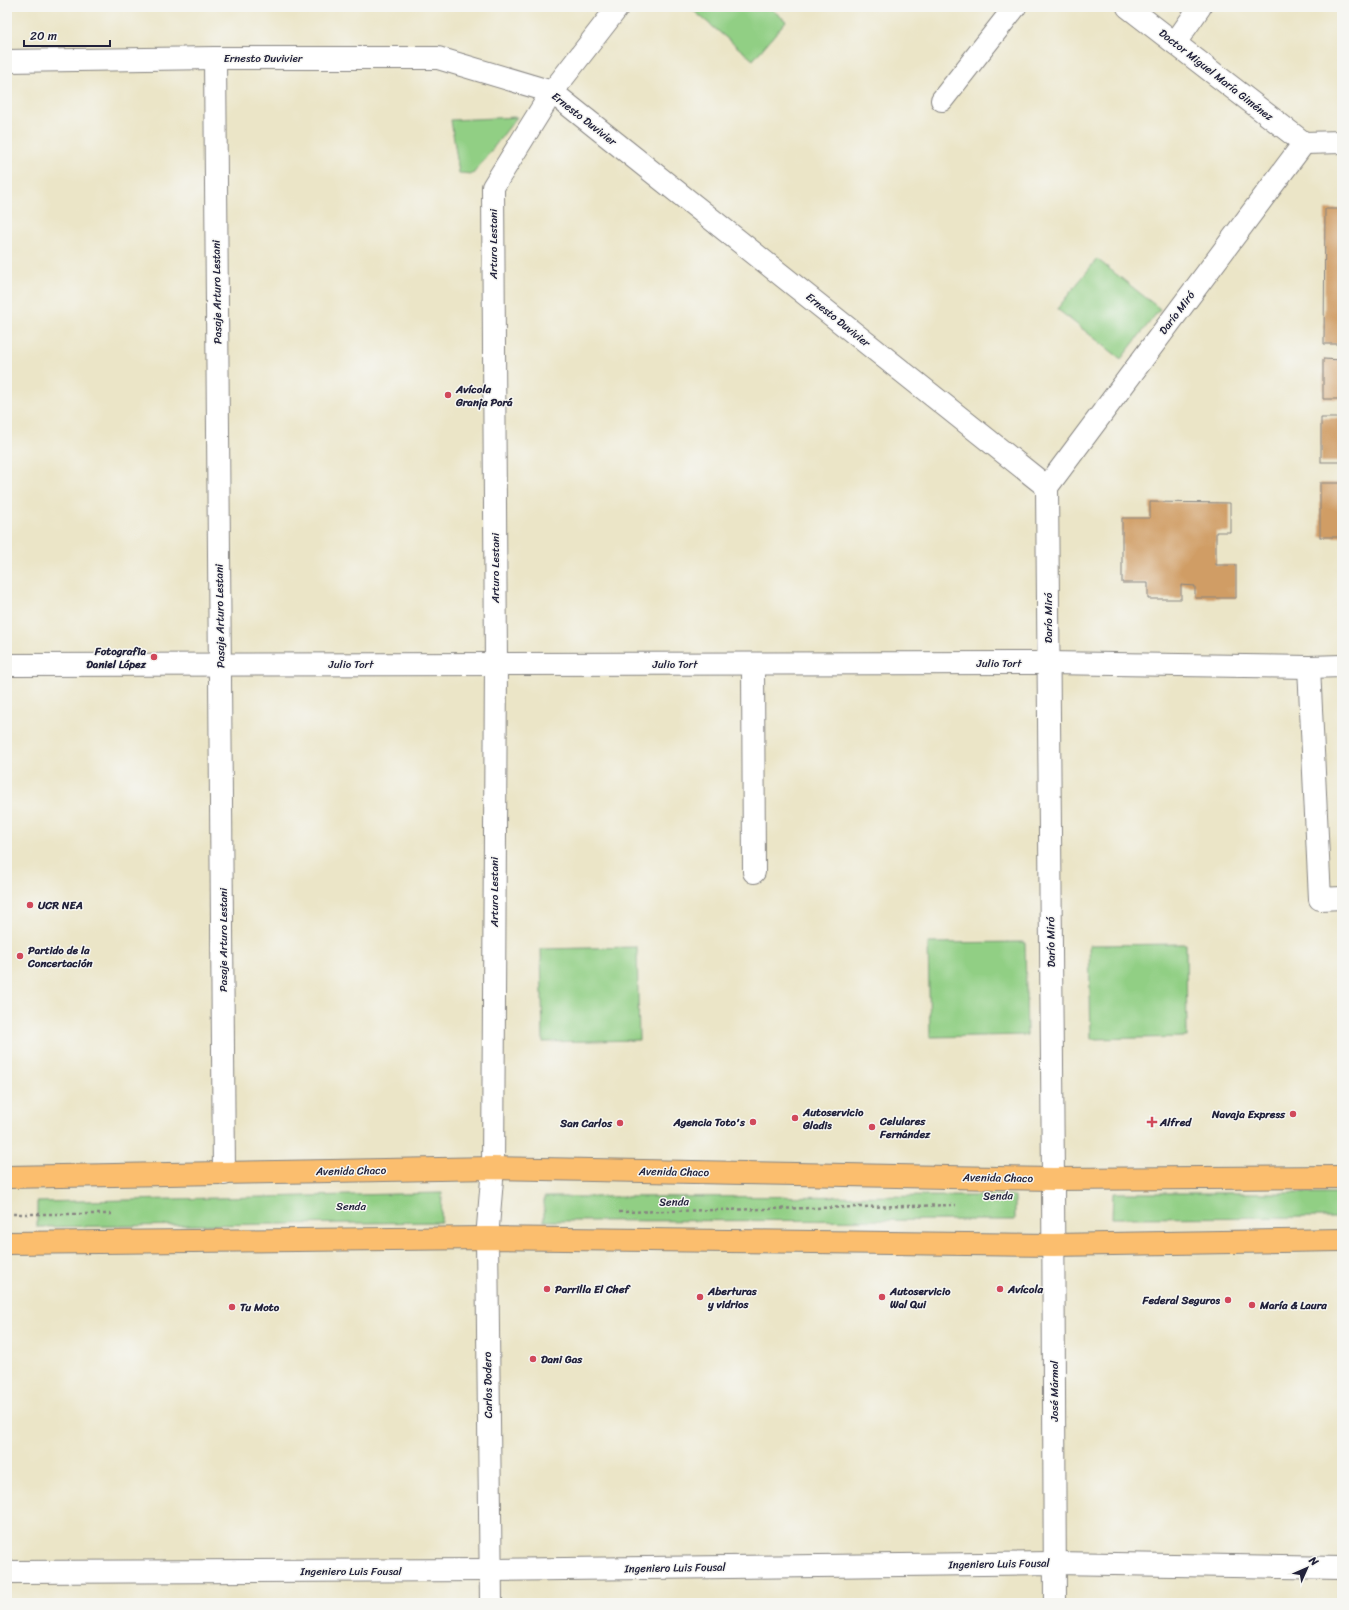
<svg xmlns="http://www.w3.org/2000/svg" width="1349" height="1610" font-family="Sriracha,sans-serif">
	<rect width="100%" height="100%" fill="#f6f6f2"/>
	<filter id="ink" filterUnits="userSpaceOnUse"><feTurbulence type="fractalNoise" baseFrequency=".025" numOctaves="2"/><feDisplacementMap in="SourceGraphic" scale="8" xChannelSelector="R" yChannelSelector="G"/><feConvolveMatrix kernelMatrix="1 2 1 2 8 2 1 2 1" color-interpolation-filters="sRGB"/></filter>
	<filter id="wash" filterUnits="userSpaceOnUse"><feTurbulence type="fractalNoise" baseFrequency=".012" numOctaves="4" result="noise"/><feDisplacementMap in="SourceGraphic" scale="16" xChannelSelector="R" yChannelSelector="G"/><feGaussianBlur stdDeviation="0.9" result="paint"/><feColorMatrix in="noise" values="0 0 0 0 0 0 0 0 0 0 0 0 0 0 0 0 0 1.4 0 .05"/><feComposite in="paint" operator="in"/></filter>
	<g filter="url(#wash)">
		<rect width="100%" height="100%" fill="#ebe5c7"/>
		<g fill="#91cf84" stroke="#5a7860">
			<path d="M689,7H769L786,21L753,60Z"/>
			<path d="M517,117L473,174L459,173L451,120Z"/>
			<path d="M1097,259L1160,309L1121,359L1057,309Z"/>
			<path d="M1025,942L1027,1035L930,1037L928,943Z"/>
			<path d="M1186,944L1187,1037L1091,1039L1089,945Z"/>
			<path d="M637,947L639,1040L543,1042L541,949Z"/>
			<path d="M442,1193L441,1222L37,1227V1202Z"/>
			<path d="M1113,1193H1342V1217L1112,1218Z"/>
			<path d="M1015,1196V1220L544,1221V1197Z"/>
		</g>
		<g id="blocks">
			<g fill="#d09d65">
				<path d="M1325,209H1342V344H1324Z"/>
				<path d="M1323,359L1342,360V399H1323Z"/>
				<rect x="1321" y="418" width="21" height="44"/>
				<rect x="1320" y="483" width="22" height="54"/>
				<path d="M1150,502L1230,503V532H1216V565H1236V598H1195V586L1181,585V599H1148V583H1122V518H1150Z"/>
			</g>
		</g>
	</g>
	<g filter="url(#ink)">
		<use href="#blocks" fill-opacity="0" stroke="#868481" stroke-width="1"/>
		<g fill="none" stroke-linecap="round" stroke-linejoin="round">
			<g stroke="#868481" stroke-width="24">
				<g id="minor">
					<path d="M1128,7L1304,143"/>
					<path d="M1175,43L1200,7"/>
					<path d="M215,58L224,1174"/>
					<path d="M7,61L215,58H438L552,92L1047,487"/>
					<path d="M942,100L1015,7"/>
					<path d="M1304,143L1342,142"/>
					<path d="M753,664L754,872"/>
					<path d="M7,665L1048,663L1309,667L1342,666"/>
					<path d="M1309,667L1320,899L1342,898"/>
					<path d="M7,1572L490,1570L1055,1563L1342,1568"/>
					<path d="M491,1603L487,1238L493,1168L496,664L493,187L552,92L618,7"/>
					<path d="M1055,1603L1053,1179L1047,487L1304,143"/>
				</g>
			</g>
			<g stroke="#868481" stroke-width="24">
				<g id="major">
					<path d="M7,1177L493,1168L1053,1179L1342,1177"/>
					<path d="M7,1243L487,1238L1053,1245L1342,1240"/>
				</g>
			</g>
			<g stroke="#868481" stroke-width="2.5" stroke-dasharray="3 3" stroke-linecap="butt">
				<path d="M619,1212L956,1205"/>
				<path d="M7,1214H112"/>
			</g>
			<use href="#minor" stroke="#fff" stroke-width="22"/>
			<use href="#major" stroke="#fbbe6e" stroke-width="22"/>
		</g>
	</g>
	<g fill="#d1495b" stroke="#f6f6f2" stroke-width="1.5">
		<circle cx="448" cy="395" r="4"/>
		<circle cx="154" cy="657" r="4"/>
		<circle cx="30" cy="905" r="4"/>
		<circle cx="20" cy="956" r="4"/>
		<circle cx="1293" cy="1114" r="4"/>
		<circle cx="795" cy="1118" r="4"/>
		<circle cx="753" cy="1122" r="4"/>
		<path d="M1150 1116h4v4h4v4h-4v4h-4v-4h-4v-4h4z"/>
		<circle cx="620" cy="1123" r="4"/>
		<circle cx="872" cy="1127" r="4"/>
		<circle cx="547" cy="1289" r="4"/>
		<circle cx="1000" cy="1289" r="4"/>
		<circle cx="700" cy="1297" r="4"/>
		<circle cx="882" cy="1297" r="4"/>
		<circle cx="1228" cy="1300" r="4"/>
		<circle cx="1252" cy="1305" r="4"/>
		<circle cx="232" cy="1307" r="4"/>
		<circle cx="533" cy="1359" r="4"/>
	</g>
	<g text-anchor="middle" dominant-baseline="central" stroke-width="3" stroke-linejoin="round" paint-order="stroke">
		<g font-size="11" fill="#22223b" stroke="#f6f6f2">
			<text x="263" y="58">Ernesto Duvivier</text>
			<text transform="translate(1216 75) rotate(38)">Doctor Miguel María Giménez</text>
			<text transform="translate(584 119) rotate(38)">Ernesto Duvivier</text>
			<text transform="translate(493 244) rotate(-90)">Arturo Lestani</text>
			<text transform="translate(217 292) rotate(-91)">Pasaje Arturo Lestani</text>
			<text transform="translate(1177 313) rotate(-53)">Darío Miró</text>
			<text transform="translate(838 320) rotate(39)">Ernesto Duvivier</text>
			<text transform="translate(495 568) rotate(-90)">Arturo Lestani</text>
			<text transform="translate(220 616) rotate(-91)">Pasaje Arturo Lestani</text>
			<text transform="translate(1048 618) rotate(-90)">Darío Miró</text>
			<text x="999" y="663">Julio Tort</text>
			<text x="351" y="664">Julio Tort</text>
			<text x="675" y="664">Julio Tort</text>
			<text transform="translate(494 892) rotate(-90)">Arturo Lestani</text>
			<text transform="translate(223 940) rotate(-90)">Pasaje Arturo Lestani</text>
			<text transform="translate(1051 942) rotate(-91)">Darío Miró</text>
			<text transform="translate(351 1171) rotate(-1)">Avenida Chaco</text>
			<text transform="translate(674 1172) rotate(1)">Avenida Chaco</text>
			<text transform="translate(998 1178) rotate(1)">Avenida Chaco</text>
			<text transform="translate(998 1196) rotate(-1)">Senda</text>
			<text transform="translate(674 1202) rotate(-1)">Senda</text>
			<text x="351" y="1206">Senda</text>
			<text transform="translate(488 1385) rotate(-91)">Carlos Dodero</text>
			<text transform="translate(1054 1391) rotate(-90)">José Mármol</text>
			<text transform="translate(999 1564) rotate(-1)">Ingeniero Luis Fousal</text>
			<text transform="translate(675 1568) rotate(-1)">Ingeniero Luis Fousal</text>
			<text x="351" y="1571">Ingeniero Luis Fousal</text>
		</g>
		<g font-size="11" font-weight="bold" fill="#22223b" stroke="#f6f6f2" text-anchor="start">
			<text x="456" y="389">Avícola<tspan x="456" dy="13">Granja Porá</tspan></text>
			<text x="146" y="651" text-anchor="end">Fotografia<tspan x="146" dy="13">Daniel López</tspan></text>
			<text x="38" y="905">UCR NEA</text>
			<text x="28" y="950">Partido de la<tspan x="28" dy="13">Concertación</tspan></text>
			<text x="803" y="1112">Autoservicio<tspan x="803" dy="13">Gladis</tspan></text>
			<text x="1285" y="1114" text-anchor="end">Navaja Express</text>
			<text x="880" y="1121">Celulares<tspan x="880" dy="13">Fernández</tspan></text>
			<text x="745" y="1122" text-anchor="end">Agencia Toto's</text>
			<text x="1160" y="1122">Alfred</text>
			<text x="612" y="1123" text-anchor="end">San Carlos</text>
			<text x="555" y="1289">Parrilla El Chef</text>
			<text x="1008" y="1289">Avícola</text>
			<text x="708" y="1291">Aberturas<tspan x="708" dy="13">y vidrios</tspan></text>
			<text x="890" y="1291">Autoservicio<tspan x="890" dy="13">Wal Qui</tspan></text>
			<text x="1220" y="1300" text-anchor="end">Federal Seguros</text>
			<text x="1260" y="1305">María &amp; Laura</text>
			<text x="240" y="1307">Tu Moto</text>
			<text x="541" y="1359">Dani Gas</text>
		</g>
	</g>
	<rect width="1349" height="1610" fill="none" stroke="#f6f6f2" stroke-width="24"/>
	<g transform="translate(1307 1568) rotate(45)" stroke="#f6f6f2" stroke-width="3" paint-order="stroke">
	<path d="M0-3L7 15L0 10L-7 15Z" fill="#22223b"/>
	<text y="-6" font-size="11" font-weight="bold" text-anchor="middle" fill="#22223b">N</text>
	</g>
	<path d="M24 40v6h86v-6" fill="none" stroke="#22223b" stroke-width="2"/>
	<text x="30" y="40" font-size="12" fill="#22223b" stroke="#f6f6f2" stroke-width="3" paint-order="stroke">20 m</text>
</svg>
